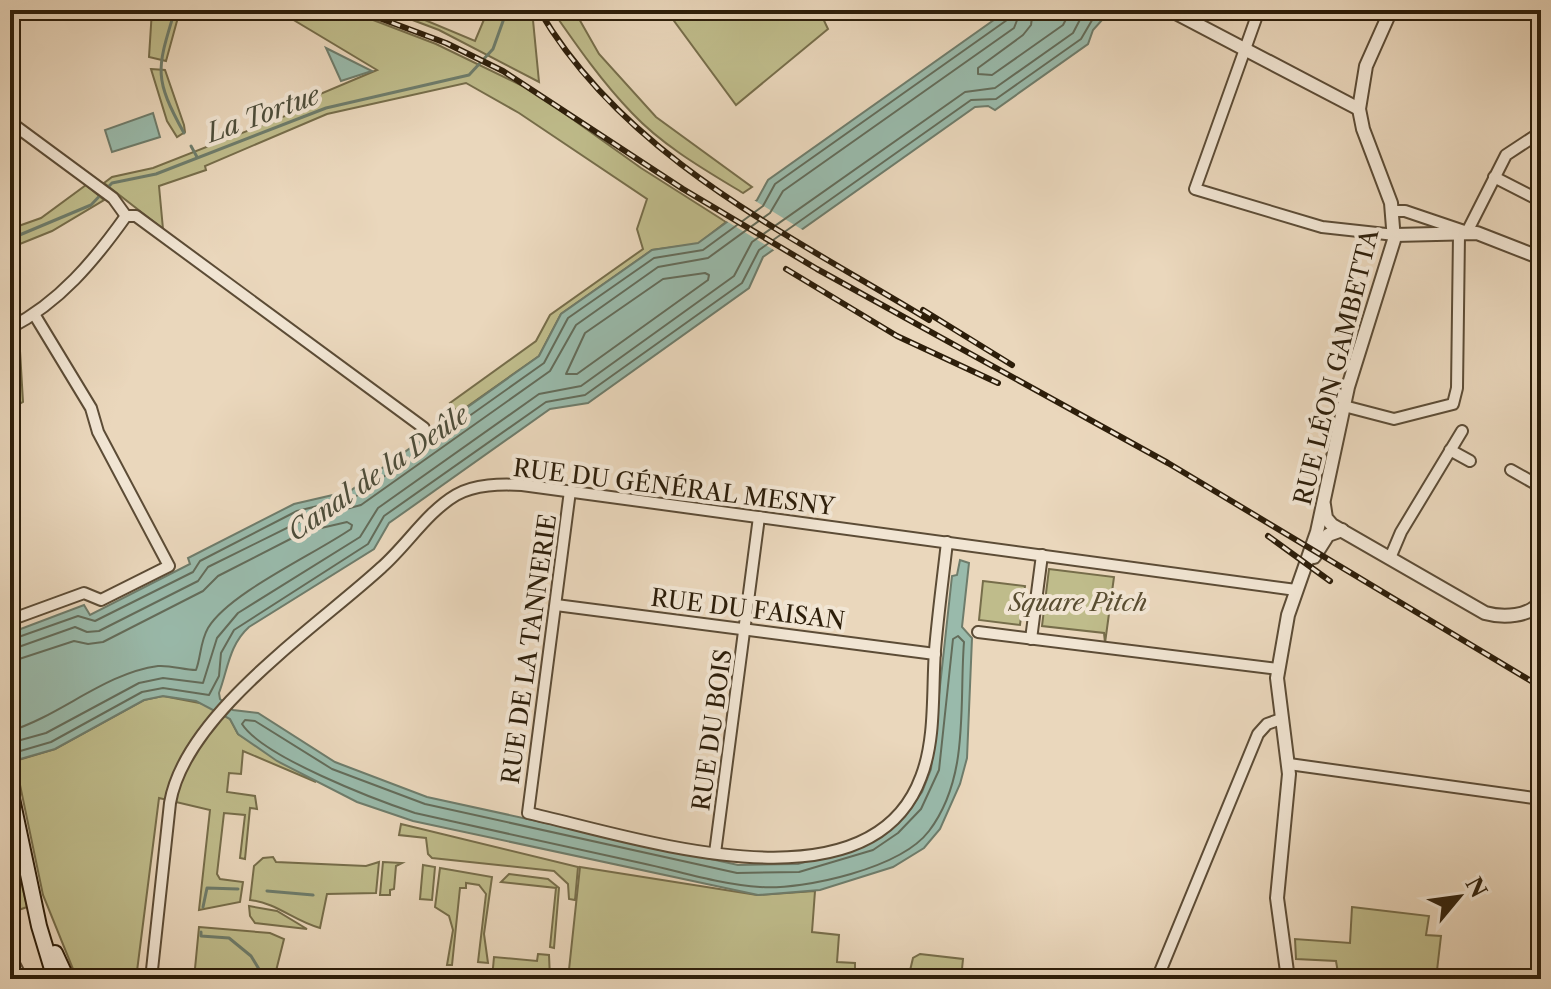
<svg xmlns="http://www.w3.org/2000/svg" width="1551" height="989" font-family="'Libre Caslon Text',serif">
	<rect width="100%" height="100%" fill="#ead7bc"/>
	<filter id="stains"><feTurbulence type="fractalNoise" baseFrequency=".0025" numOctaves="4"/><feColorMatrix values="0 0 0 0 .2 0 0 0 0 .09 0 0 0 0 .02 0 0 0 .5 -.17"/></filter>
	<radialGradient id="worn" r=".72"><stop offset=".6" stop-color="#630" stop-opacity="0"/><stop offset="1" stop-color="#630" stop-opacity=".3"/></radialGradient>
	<g fill="#bfbc8b" stroke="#766d4a" stroke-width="2">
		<path d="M152,10H180L166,61L149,57Z"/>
		<path d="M277,10H347L436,44L533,91L641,168L726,222L698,244L652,250L561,314L539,356L458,413L450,403L536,341L550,315L643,249L637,229L647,199L519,113L466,83L327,114L205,166L206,170L159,186L163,229L104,183L112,177L153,168L303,109L313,97L377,70Z"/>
		<path d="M386,10H401L475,41L488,10H532L539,82L439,30Z"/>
		<path d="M552,10H574L599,54L656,117L752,187L743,193C705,170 663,146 632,113C602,82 577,46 552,10Z"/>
		<path d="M666,10H819L828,29L736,105Z"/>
		<path d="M151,69L165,70L184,125L185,132L177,137L167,121Z"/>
		<path d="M86,185L104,200L52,231L10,248V229L41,218Z"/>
		<path d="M12,332L19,334L23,402L10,409Z"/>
		<path d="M1049,569L1114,577L1105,643L1104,633L1042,626Z"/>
		<path d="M983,581L1025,586L1020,625L979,620Z"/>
		<path d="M163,696L210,705L230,719L238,734L316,782L243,751L241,774L229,773L227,792L255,796L257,809L250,808L245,859L240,858L245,815L224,813L217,874L220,879L243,882L240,902L199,910L210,810L159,798L136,979H77L43,895L15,761L55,749L144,700Z"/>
		<path d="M401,824L578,867L575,900L569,899L568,884L554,871L432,858L428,854L426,838L399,835Z"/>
		<path d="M10,830L27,907L10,913Z"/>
		<path d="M273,857L276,862L366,866L379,862L376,893L327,894L320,928C294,921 277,903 250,900L254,866L263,858Z"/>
		<path d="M383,862L402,863L396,866L394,889L390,890V895H380Z"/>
		<path d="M423,865L435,867L432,900L420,899Z"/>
		<path d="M580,867L757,895L815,891L812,932L839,935L837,962L855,963V970L874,972L873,979H568Z"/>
		<path d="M440,868L492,877L484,934L488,963L478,962L486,894L479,885L466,883V888H460L452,965H447L453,930L449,916L435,907Z"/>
		<path d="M509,874L548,879L559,888L554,948L550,947L556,888L501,882Z"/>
		<path d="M249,906L277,911L307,929L255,923L250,916Z"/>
		<path d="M1352,907L1429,916L1426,935L1441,936L1436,979H1339L1336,961L1296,959L1295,939L1350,943Z"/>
		<path d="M199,927L270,933L284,939L274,979H194Z"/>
		<path d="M538,954L549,955L550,979H492L494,957L537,961Z"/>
		<path d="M920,954L963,959L961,979H908L913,958Z"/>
	</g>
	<g fill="#99baab" stroke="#6e7c6b" stroke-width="2">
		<path d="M1008,10H1111L1093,30L1088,44L995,110L988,106L975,107L763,257L749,288L588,403L550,409L389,523L374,549L249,627C229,645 228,669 219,693L220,699L233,710L258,713L335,762L427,797L738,865L798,864L870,843L904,817L922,792L931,769L952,576L957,575L960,560L969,563L962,627L972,638L967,758L960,784L940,829L924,848L893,867L820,890L758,895L413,821L357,802L277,761L238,734L230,719L196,701L163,696L144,700L55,749L10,762V633L84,605L90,615L190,564L188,558L294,504L350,491L539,356L561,314L652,250L698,243L757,200L768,180Z"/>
		<path d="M326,48L372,71L341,81Z"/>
		<path d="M153,113L160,137L112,152L105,130Z"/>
	</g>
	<path fill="#ead7bc" d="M752,199L806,232L777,252L723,219Z"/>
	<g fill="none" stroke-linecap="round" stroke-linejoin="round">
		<g stroke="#636c5a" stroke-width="2">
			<path d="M1033,10L1031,25L1023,35L978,68V74L992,75L1063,25L1071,10"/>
			<path d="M705,273L709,275L708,280L577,374H566L585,333L663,279Z"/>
			<path d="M958,636L964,642C959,705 970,777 929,831C901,868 805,890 760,887C721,885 679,871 641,863C565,846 490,830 415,813C376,800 263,757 242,724L245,720L255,721L332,769L425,804L737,873L799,872L873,850L898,833L921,809L939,770L953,639Z"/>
			<path d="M10,640L78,616L95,621L193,572L200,561L297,511L355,497L544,363L568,318L654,258L703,250L763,206L775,184L1007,20L1011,10"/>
			<path d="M10,650L75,627L87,632L99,631L198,581L208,567L301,521L361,505L550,371L576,325L658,267L708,258L770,213L783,191L1014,28L1021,10"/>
			<path d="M10,662L74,641L88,644L103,642L203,591L218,576L304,532L347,522L352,525L351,529C313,555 229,593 208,628C200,642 201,657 196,670C184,670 171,665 158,666C105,673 60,716 10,731"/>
			<path d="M10,743L46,733L139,683L163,678L203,683L217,638L238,613L360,537L378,508L539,394L581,386L734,276L752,242L965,92L995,88L1073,33L1085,10"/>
			<path d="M10,754L51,742L142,692L163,688L209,695L219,676L221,653L234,630L368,544L384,516L546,402L585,395L742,283L759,250L971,100L996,99L1081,39L1098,10"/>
		</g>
		<g stroke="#6e7c6b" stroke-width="3">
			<path d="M175,10C157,69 153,77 184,133"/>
			<path d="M191,146L197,157"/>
			<path d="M10,239L91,205L112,183L156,174L326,108L469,75L493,49L507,10"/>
			<path d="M267,891L313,895"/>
			<path d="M203,907L207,888L238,889"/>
			<path d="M201,932V936L229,938L251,956L265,979"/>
		</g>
		<g stroke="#5c4c36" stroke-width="14">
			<g id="minor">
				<path d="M1259,10L1195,189L1322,227L1395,235"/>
				<path d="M10,122L113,198L126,216H136L424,428"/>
				<path d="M1494,177L1541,201"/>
				<path d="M1393,211H1405L1467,232L1506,155L1541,132"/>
				<path d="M10,328C60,302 94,261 126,216"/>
				<path d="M1344,406L1394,419L1453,404L1457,388L1459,235"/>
				<path d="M1450,450L1470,461"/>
				<path d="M1511,470L1541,487"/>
				<path d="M570,491L528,813C632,836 869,918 921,777C936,739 932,690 935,650C938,614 943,578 947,542"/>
				<path d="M1390,558L1401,532L1462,431"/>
				<path d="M556,605L935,654"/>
				<path d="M10,620L84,593L101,600L169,566L98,432L91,408L34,314"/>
				<path d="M978,632L1278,669"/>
				<path d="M1031,639L1042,555"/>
				<path d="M1289,764L1541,799"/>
				<path d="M715,853L759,517"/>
				<path d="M10,956L22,979"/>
				<path d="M151,979L170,803C185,714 318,626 382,567C407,545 427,512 456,495C475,484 501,484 522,485L1296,590"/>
				<path d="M1157,979L1258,734L1267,724L1281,719"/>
			</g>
		</g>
		<g stroke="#5c4c36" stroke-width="16">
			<g id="tertiary">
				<path d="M1170,10L1359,109"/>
				<path d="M1395,235L1477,233L1541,258"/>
				<path d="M1324,505L1326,518L1332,525L1485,613C1503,618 1530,617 1541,601"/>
				<path d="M1314,557L1328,535L1342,530"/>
				<path d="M1288,979L1277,898L1289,774L1277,678L1288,615L1317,532L1348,387L1394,240L1391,203L1363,129L1359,109L1366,66L1391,10"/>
			</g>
		</g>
		<g stroke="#2d1e0a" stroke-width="18">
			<g id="secondary">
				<path d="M10,789L39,926L55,979"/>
				<path d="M55,953L67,979"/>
			</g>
		</g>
		<use href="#minor" stroke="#f1e5d3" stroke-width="10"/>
		<use href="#tertiary" stroke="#f1e5d3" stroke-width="12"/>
		<use href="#secondary" stroke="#f1e5d3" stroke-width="14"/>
		<g stroke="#2d1e0a" stroke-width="6">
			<g id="rail">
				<path d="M358,10L446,43L503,71L683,189L817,269L1168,463L1541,687"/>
				<path d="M539,10C625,157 788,234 929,320"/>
				<path d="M786,269L897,336L998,383"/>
				<path d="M923,310L1012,365"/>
				<path d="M1268,536L1330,581"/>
			</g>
		</g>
		<use href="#rail" stroke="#f1e5d3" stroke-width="3" stroke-dasharray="9" stroke-linecap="butt"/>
	</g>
	<g text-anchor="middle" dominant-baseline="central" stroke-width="8" stroke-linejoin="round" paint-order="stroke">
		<g font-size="24" fill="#2d1e0a" stroke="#f1e5d3">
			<text transform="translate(1336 367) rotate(-76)">RUE LÉON GAMBETTA</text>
			<text transform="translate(674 487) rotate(7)">RUE DU GÉNÉRAL MESNY</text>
			<text transform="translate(748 609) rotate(7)">RUE DU FAISAN</text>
			<text transform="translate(529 649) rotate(-82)">RUE DE LA TANNERIE</text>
			<text transform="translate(712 730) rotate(-82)">RUE DU BOIS</text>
		</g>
		<g font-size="24" font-style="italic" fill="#594d31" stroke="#f1e5d3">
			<text x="1078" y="602">Square Pitch</text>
		</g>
		<g font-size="26" font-style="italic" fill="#4d4d3a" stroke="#f1e5d3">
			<text transform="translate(263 114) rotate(-20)">La Tortue</text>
			<text transform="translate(378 473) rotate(-35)">Canal de la Deûle</text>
		</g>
	</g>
	<rect width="1551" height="989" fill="none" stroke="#ead7bc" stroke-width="40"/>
	<rect x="12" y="12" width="1527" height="965" fill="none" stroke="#2d1e0a" stroke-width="4"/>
	<rect x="20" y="20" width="1511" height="949" fill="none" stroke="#2d1e0a" stroke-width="2"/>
	<g transform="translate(1459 897) rotate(61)" stroke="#f1e5d3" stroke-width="6" paint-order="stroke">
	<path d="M0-6L14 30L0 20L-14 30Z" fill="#2d1e0a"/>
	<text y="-12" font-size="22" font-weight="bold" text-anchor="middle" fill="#2d1e0a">N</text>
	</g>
	<rect width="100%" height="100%" filter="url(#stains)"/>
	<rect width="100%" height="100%" fill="url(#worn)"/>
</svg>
